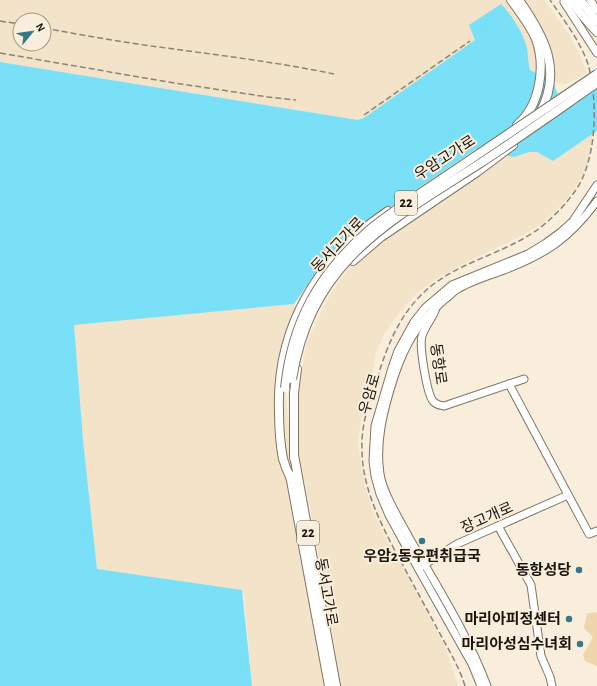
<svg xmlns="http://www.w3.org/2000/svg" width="597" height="686" font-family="'Alegreya Sans','Noto Sans KR',sans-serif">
	<rect width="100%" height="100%" fill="#f9eedb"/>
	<g fill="#f2e3c9" fill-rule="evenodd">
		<path d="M0,0H545L570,36L578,51L587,73L564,85L530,70L526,48L469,25L475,40L364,118L358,120L0,62ZM20,20H44V44H20Z"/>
		<path d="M593,134L590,153L584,173L570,196L543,223L525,234L469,261L434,280L414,296L400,312L386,331L376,352L370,390L362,414L358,442L364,482L372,510L387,540L422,602L446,649L458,686H341L312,518L297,447V395L307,342L320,314L331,293L344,275L358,260L380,242L455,193L508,156L514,157L529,152H537L553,161Z"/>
		<path d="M294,304L295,383L284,385L300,509L331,686H252L244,594L97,569L83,440L74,325Z"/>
	</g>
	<path fill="#efd5ab" d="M597,612V666L585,661L583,655L593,637L584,628L587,614Z"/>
	<path fill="#7ae0f7" d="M501,4C512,15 523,33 527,48C528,55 528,63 530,70L552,81L558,94L597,68V131L553,161L537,152H529L514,157L476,149L358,229L319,268L294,304L74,325L83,440L97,569L242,590L252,686H0V62L358,120L364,118L475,40L469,25Z"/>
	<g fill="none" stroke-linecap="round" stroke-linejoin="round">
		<g stroke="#7e7463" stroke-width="9">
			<g id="secondary">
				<path d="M590,0L597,10"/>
				<path d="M564,2L597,53"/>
				<path d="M436,308C433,318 425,326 422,336C419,346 427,394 433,401C436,405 439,405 444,406L524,379"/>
				<path d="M509,384L589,534L597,531"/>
				<path d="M498,526L531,585L541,656L550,677L552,686"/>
				<path d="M422,566L457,544L568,495"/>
				<path d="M481,686L472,664L418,568L389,515L380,494L375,476L373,461L375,426L392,368L398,351L414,322L425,308L452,285L528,254L546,243L561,232L573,221L597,185"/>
				<path d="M487,686C468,635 438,588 411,541C401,522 383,494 380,474C375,441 384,408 394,377C405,344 418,322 444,300C448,297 452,293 456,290C470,281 488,276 504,270C546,254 570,238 597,201"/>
			</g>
		</g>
		<g stroke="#7e7463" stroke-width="10">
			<g id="highway">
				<path d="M511,0C520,12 530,25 536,39C546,67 540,106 517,125"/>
				<path d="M519,0C544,36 563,70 540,113"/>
				<path d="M571,0L581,14L597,32"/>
				<path d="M580,0L597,21"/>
				<path d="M353,261L381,237L477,172L513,145"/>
				<path d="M294,455L336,686"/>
				<path d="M294,458V393L297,369"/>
				<path d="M290,475L329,686"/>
				<path d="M291,479C288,473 285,466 283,459C280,443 279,426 279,411C276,326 319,257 388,211"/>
			</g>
		</g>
		<use href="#secondary" stroke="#fff" stroke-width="7"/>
		<use href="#highway" stroke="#fff" stroke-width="8"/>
		<g stroke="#8a8376" stroke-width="1.5" stroke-dasharray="6 3" stroke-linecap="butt">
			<path d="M0,21L20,24"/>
			<path d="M44,28C82,35 120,42 159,47C217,55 276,62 334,74"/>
			<path d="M0,53L168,82L268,97L296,100"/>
			<path d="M364,115L470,41"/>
			<path d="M465,686C459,666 448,649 438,630C423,602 408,575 393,547C377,516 362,484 362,449C361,427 368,405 375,385C387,346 400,309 435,283C465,261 503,253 534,232C551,221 575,196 583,177C597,144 597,98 588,64C580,41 564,20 550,0"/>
		</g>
		<g stroke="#7e7463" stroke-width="10" stroke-linecap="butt">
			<g id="highway-bridge">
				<path d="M292,379C311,261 387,223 479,164C519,138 558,110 597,83"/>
				<path d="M285,388C292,322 318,275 368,231C377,223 388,216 397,209L597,74"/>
			</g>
		</g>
		<use href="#highway-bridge" stroke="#fff" stroke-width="8"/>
	</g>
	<g fill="#357989" stroke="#f9eedb" stroke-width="1.5">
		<circle cx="422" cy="541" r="4"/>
		<circle cx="579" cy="570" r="4"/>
		<circle cx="569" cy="619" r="4"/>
		<circle cx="580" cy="644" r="4"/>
	</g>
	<g text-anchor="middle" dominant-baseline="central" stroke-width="4" stroke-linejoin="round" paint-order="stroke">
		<g fill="#f9eedb" stroke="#5c564c" stroke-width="1">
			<rect x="395" y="191" width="22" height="24" rx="3"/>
			<rect x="297" y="521" width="22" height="24" rx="3"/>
		</g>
		<g font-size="14" font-weight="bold" fill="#19150f">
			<text x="406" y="203">22</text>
			<text x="308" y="533">22</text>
		</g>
		<g font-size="15" fill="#19150f" stroke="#f9eedb">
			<text transform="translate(445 158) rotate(-33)">우암고가로</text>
			<text transform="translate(338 245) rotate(-47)">동서고가로</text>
			<text transform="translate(438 364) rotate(82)">동항로</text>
			<text transform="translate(370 394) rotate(-74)">우암로</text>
			<text transform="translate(487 518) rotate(-24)">장고개로</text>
			<text transform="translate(326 592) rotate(80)">동서고가로</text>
		</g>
		<g font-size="15" font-weight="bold" fill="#19150f" stroke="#f9eedb" text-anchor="end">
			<text x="422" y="556" text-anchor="middle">우암2동우편취급국</text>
			<text x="571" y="570">동항성당</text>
			<text x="561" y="619">마리아피정센터</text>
			<text x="572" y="644">마리아성심수녀회</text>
		</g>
	</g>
	<g transform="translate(32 32) rotate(61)"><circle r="19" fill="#f9eedb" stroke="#9f9789"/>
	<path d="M0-3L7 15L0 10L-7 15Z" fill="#357989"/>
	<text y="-6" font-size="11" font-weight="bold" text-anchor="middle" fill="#19150f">N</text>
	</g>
</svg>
